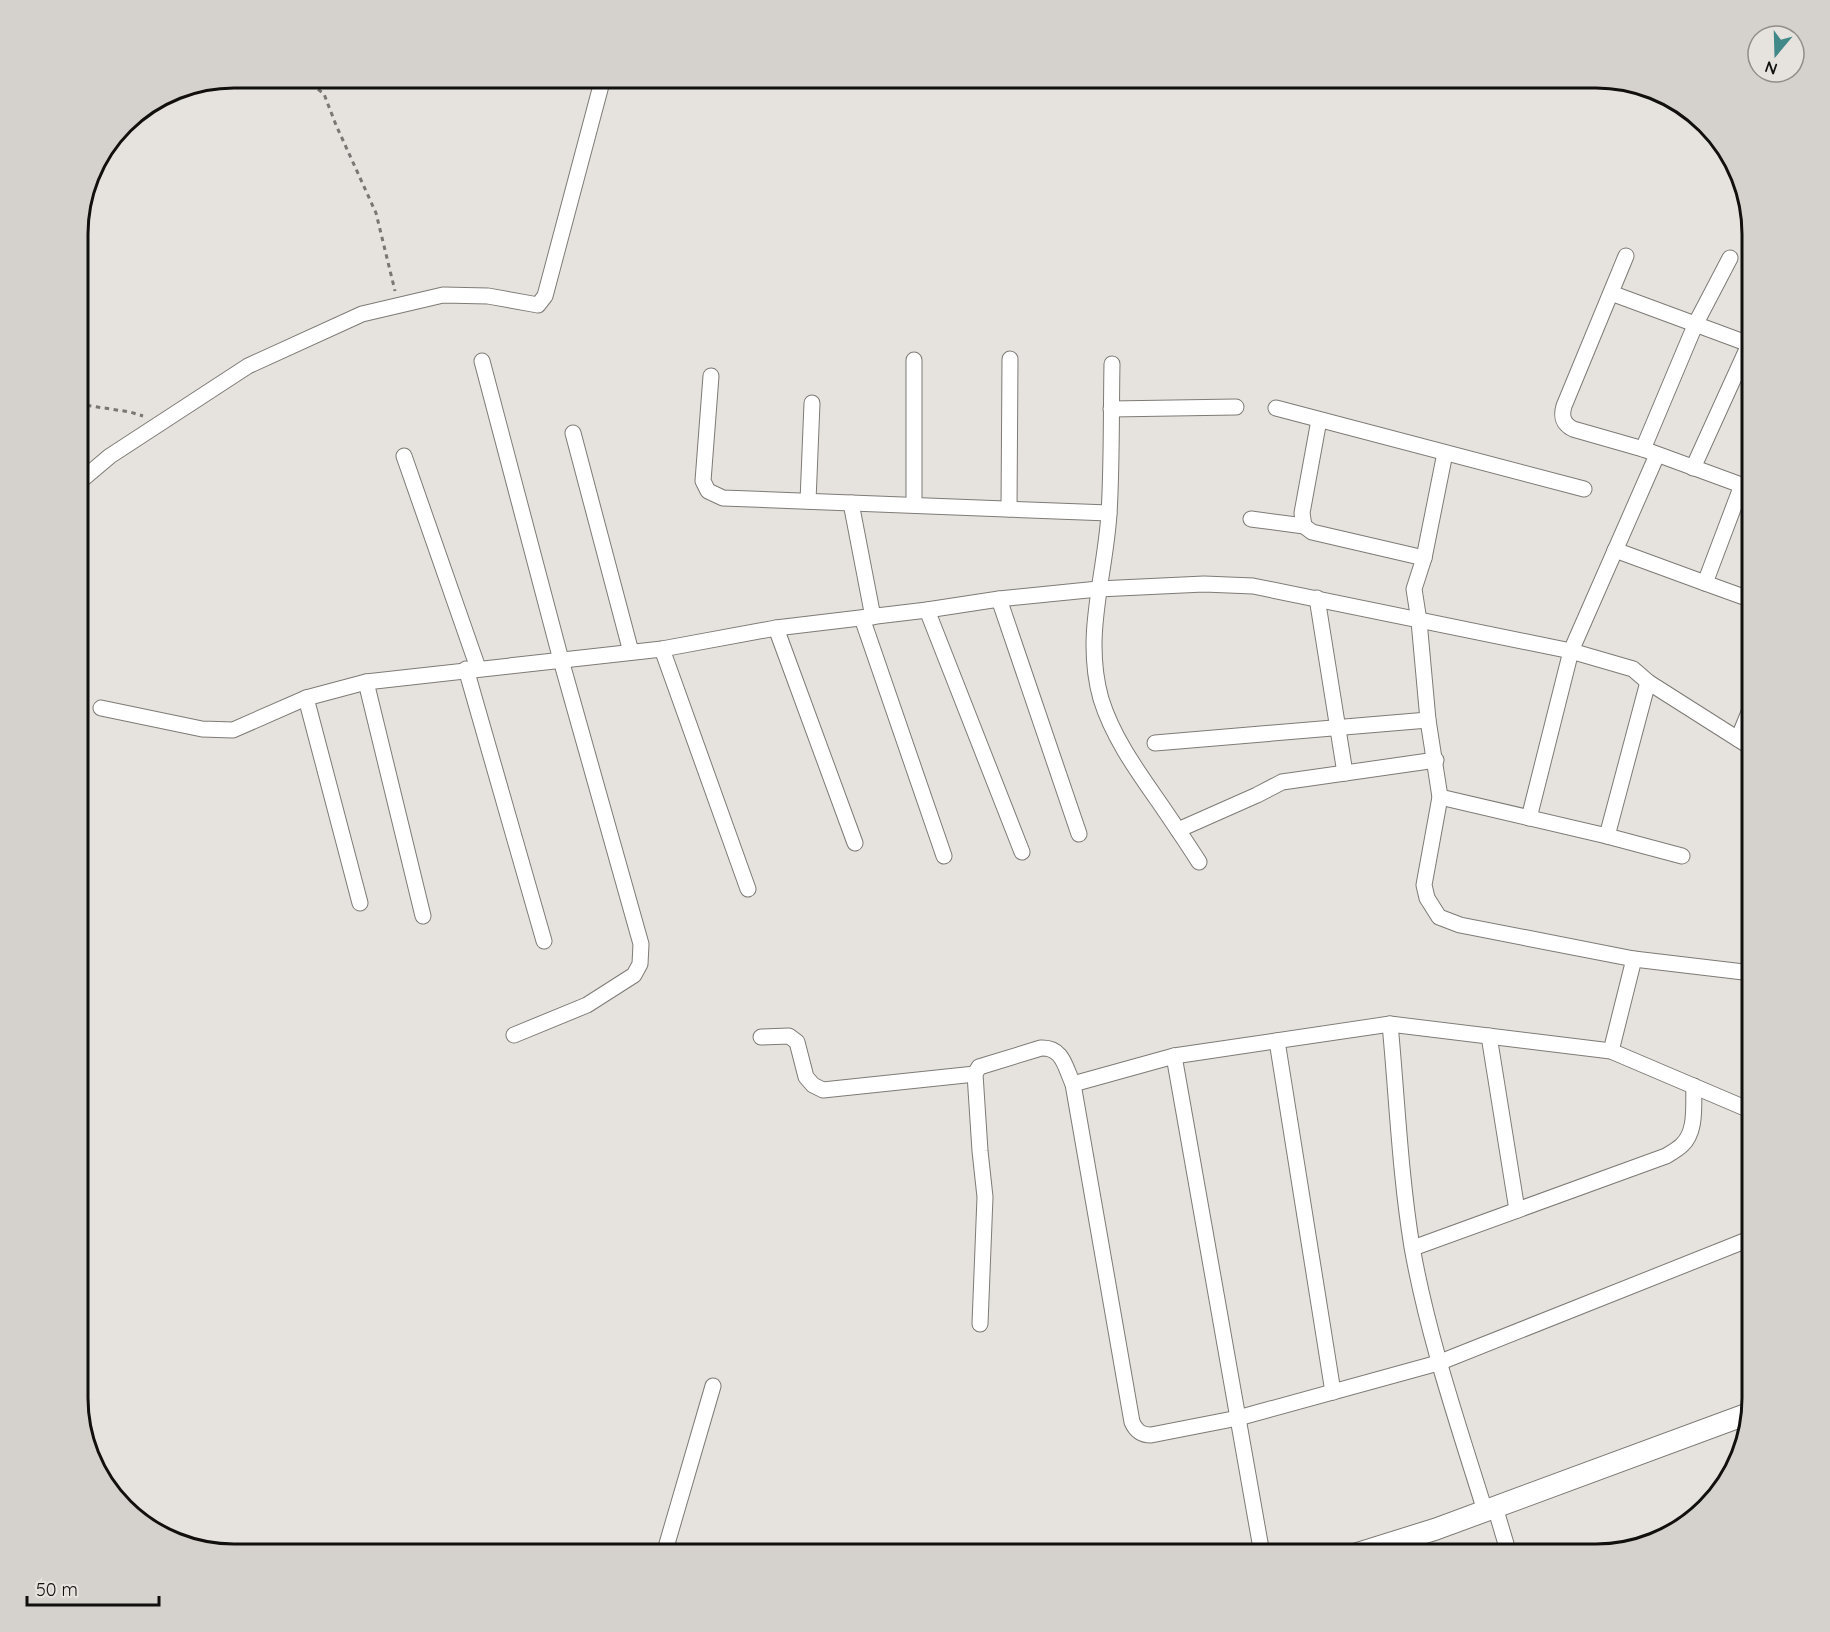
<svg xmlns="http://www.w3.org/2000/svg" width="1830" height="1632" font-family="Quicksand,sans-serif">
	<rect width="100%" height="100%" fill="#e6e2dd"/>
	<g fill="none" stroke-linecap="round" stroke-linejoin="round">
		<g stroke="#7e7b76" stroke-width="17">
			<g id="street">
				<path d="M1626,256L1564,406C1561,416 1563,424 1573,429L1643,449L1752,489"/>
				<path d="M1611,293L1749,344"/>
				<path d="M482,361L561,660L641,944L640,964L634,975L587,1005L514,1035"/>
				<path d="M1112,364C1111,414 1112,465 1109,514C1105,577 1083,636 1101,699C1113,738 1138,772 1161,805C1174,824 1187,843 1199,862"/>
				<path d="M711,376L703,481L708,491L723,498L1109,513"/>
				<path d="M1276,408L1584,489"/>
				<path d="M1111,409L1236,407"/>
				<path d="M573,433L631,652"/>
				<path d="M1643,449L1696,323L1730,258"/>
				<path d="M1445,453L1424,558L1414,589L1419,621L1428,720L1440,797L1424,885L1427,898L1439,917L1460,925L1634,959L1752,973"/>
				<path d="M404,456L478,668"/>
				<path d="M1693,468L1752,338"/>
				<path d="M78,483L110,456L248,366L362,314L443,295L488,296L538,305L545,296L603,78"/>
				<path d="M808,501L812,403"/>
				<path d="M851,503L873,617"/>
				<path d="M914,505V360"/>
				<path d="M1009,509L1010,359"/>
				<path d="M1251,519L1304,526L1312,532L1424,558"/>
				<path d="M1304,526L1302,513L1319,420"/>
				<path d="M1615,550L1705,583L1742,485"/>
				<path d="M1705,583L1752,600"/>
				<path d="M1317,598L1345,773"/>
				<path d="M999,599L1079,834"/>
				<path d="M927,610L1022,852"/>
				<path d="M862,618L944,856"/>
				<path d="M776,628L855,843"/>
				<path d="M662,649L748,889"/>
				<path d="M466,669L544,941"/>
				<path d="M366,682L423,916"/>
				<path d="M306,698L360,903"/>
				<path d="M101,708L202,729L233,730L306,698L366,682L662,649L776,628L927,610L999,599L1098,589L1204,584L1253,586L1571,651L1633,669L1648,682L1752,748"/>
				<path d="M1738,739L1752,705"/>
				<path d="M1155,743L1428,720"/>
				<path d="M1440,797L1607,836L1682,856"/>
				<path d="M1529,818L1571,651L1657,455"/>
				<path d="M1178,830L1257,795L1282,782L1436,760"/>
				<path d="M1607,836L1648,682"/>
				<path d="M1390,1024C1397,1098 1400,1174 1412,1247C1428,1337 1458,1424 1485,1511"/>
				<path d="M1489,1036L1517,1210"/>
				<path d="M761,1037L789,1036L797,1042L806,1077L813,1085L823,1090L975,1074"/>
				<path d="M1277,1041L1333,1392"/>
				<path d="M1611,1051L1634,959"/>
				<path d="M1174,1056L1262,1554"/>
				<path d="M1073,1084L1174,1056L1390,1024L1611,1051L1752,1111"/>
				<path d="M1413,1248L1666,1156C1671,1153 1678,1149 1682,1145C1697,1131 1693,1105 1694,1086"/>
				<path d="M980,1324L985,1197L980,1151L975,1074L979,1067L1041,1048C1063,1047 1065,1067 1073,1084L1132,1422C1136,1431 1141,1435 1151,1435L1238,1418L1438,1363L1752,1238"/>
				<path d="M1495,1507L1509,1554"/>
				<path d="M664,1554L713,1386"/>
			</g>
		</g>
		<g stroke="#7e7b76" stroke-width="23">
			<path id="secondary" d="M1356,1554L1436,1529L1750,1413"/>
		</g>
		<g stroke="#797673" stroke-width="3" stroke-dasharray="4.5 4.5" stroke-linecap="butt">
			<path d="M304,78L324,94L336,125L376,213L395,291"/>
			<path d="M78,404L130,412L143,416"/>
		</g>
		<use href="#street" stroke="#fff" stroke-width="15"/>
		<use href="#secondary" stroke="#fff" stroke-width="21"/>
	</g>
	<path d="M0 0H1830V1632H0ZM234 88H1596A146 146 0 0 1 1742 234V1398A146 146 0 0 1 1596 1544H234A146 146 0 0 1 88 1398V234A146 146 0 0 1 234 88Z" fill="#d5d1cc" fill-rule="evenodd"/>
	<path fill="none" stroke="#11100e" stroke-width="3" d="M234 88H1596A146 146 0 0 1 1742 234V1398A146 146 0 0 1 1596 1544H234A146 146 0 0 1 88 1398V234A146 146 0 0 1 234 88Z"/>
	<g transform="translate(1776 54) rotate(199)"><circle r="28" fill="#e6e2dd" stroke="#918e8a" stroke-width="1.5"/>
	<path d="M0-4.5L10 22L0 15L-10 22Z" fill="#418989"/>
	<text y="-9" font-size="16" font-weight="bold" text-anchor="middle" fill="#11100e">N</text>
	</g>
	<path d="M27 1596v9h132v-9" fill="none" stroke="#11100e" stroke-width="3"/>
	<text x="36" y="1596" font-size="18" fill="#11100e" stroke="#e6e2dd" stroke-width="4.5" paint-order="stroke">50 m</text>
</svg>
